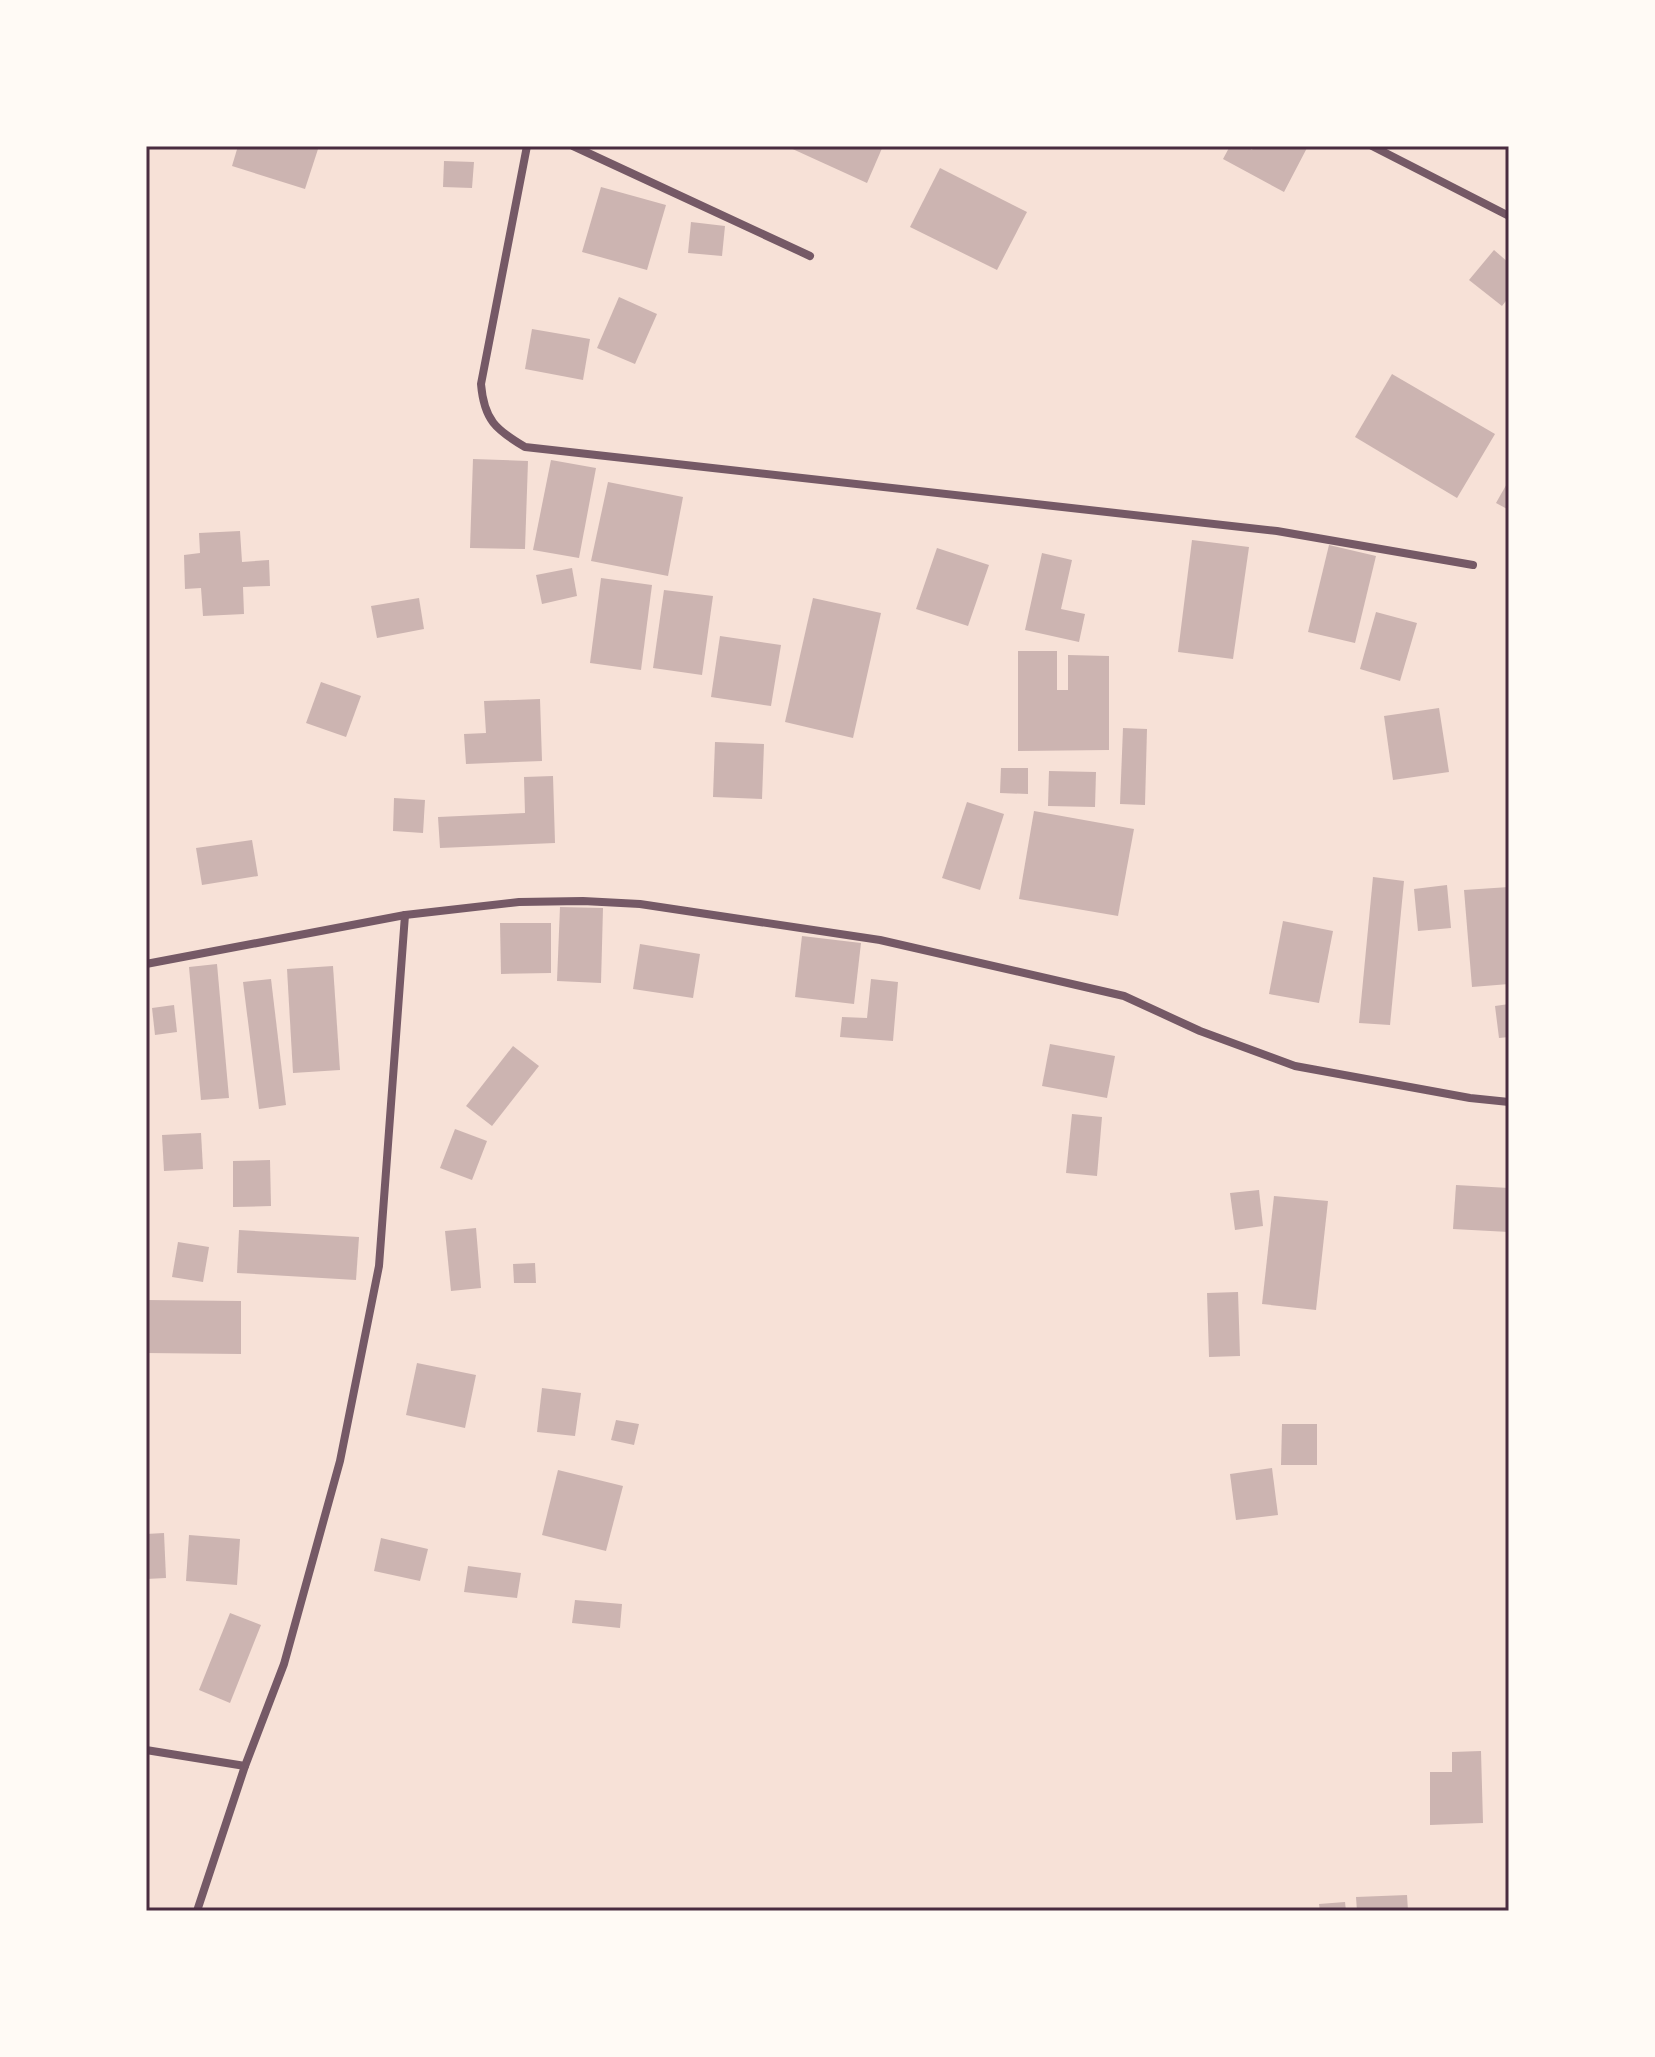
<svg xmlns="http://www.w3.org/2000/svg" width="1655" height="2057" font-family="Literata,serif">
	<rect width="100%" height="100%" fill="#f7e1d7"/>
	<g fill="#ccb4b1">
		<path d="M238,146H319L305,189L232,166Z"/>
		<path d="M786,146H883L867,183Z"/>
		<path d="M1230,146H1245L1252,150L1254,146H1308L1284,192L1223,159Z"/>
		<path d="M444,161L474,162L472,188L443,187Z"/>
		<path d="M940,168L1027,212L997,270L910,227Z"/>
		<path d="M601,187L666,205L647,270L582,252Z"/>
		<path d="M691,222L725,226L722,256L688,253Z"/>
		<path d="M1494,250L1509,263V297L1502,306L1469,280Z"/>
		<path d="M619,297L657,314L635,364L597,348Z"/>
		<path d="M532,329L590,339L583,380L525,369Z"/>
		<path d="M1392,374L1495,434L1457,498L1355,437Z"/>
		<path d="M473,459L528,461L525,549L470,548Z"/>
		<path d="M551,460L596,468L579,558L533,550Z"/>
		<path d="M1509,480V510L1496,503Z"/>
		<path d="M608,482L683,497L668,576L591,561Z"/>
		<path d="M240,531L242,562L269,560L270,586L243,587L244,614L203,616L201,588L185,589L184,555L200,553L199,533Z"/>
		<path d="M1192,540L1249,547L1233,659L1178,652Z"/>
		<path d="M1329,545L1376,556L1355,643L1308,632Z"/>
		<path d="M937,548L989,565L968,626L916,609Z"/>
		<path d="M1042,553L1072,560L1061,609L1085,614L1079,642L1025,630Z"/>
		<path d="M572,568L577,596L542,604L536,575Z"/>
		<path d="M601,578L652,585L641,670L590,663Z"/>
		<path d="M664,590L713,596L702,675L653,668Z"/>
		<path d="M419,598L424,629L377,638L371,606Z"/>
		<path d="M813,598L881,613L853,738L785,722Z"/>
		<path d="M1376,612L1417,623L1400,681L1360,669Z"/>
		<path d="M720,636L781,645L771,706L711,697Z"/>
		<path d="M1018,651H1057V690H1068V655L1109,656V750L1018,751Z"/>
		<path d="M321,682L361,696L346,737L306,723Z"/>
		<path d="M540,699L542,761L466,764L464,734L486,733L484,701Z"/>
		<path d="M1439,708L1449,772L1393,780L1384,716Z"/>
		<path d="M1123,728L1147,729L1145,805L1120,804Z"/>
		<path d="M715,742L764,744L762,799L713,797Z"/>
		<path d="M1001,768H1028V794L1000,793Z"/>
		<path d="M1049,771L1096,772L1095,807L1048,806Z"/>
		<path d="M553,776L555,843L440,848L438,817L525,813L524,777Z"/>
		<path d="M394,798L425,800L423,833L393,831Z"/>
		<path d="M967,802L1004,814L980,890L942,878Z"/>
		<path d="M1034,811L1134,829L1118,916L1019,899Z"/>
		<path d="M252,840L258,876L202,885L196,848Z"/>
		<path d="M1373,877L1404,881L1390,1025L1359,1023Z"/>
		<path d="M1447,885L1451,928L1418,931L1414,889Z"/>
		<path d="M1509,887V984L1472,987L1464,890Z"/>
		<path d="M560,907L603,908L601,983L557,981Z"/>
		<path d="M1283,921L1333,931L1319,1003L1269,994Z"/>
		<path d="M500,923H551V973L501,974Z"/>
		<path d="M802,936L861,943L854,1004L795,997Z"/>
		<path d="M640,944L700,954L693,998L633,989Z"/>
		<path d="M217,964L229,1098L201,1100L189,967Z"/>
		<path d="M333,966L340,1070L293,1073L287,969Z"/>
		<path d="M271,979L286,1105L259,1109L243,982Z"/>
		<path d="M871,979L898,982L893,1041L840,1037L842,1017L867,1018Z"/>
		<path d="M1509,1004V1037L1499,1038L1495,1006Z"/>
		<path d="M174,1005L177,1032L155,1035L152,1008Z"/>
		<path d="M1050,1044L1115,1056L1107,1098L1042,1086Z"/>
		<path d="M513,1046L539,1066L492,1126L466,1106Z"/>
		<path d="M1072,1114L1102,1117L1097,1176L1066,1173Z"/>
		<path d="M455,1129L487,1141L472,1180L440,1168Z"/>
		<path d="M201,1133L203,1169L164,1171L162,1135Z"/>
		<path d="M270,1160L271,1206L233,1207V1161Z"/>
		<path d="M1456,1185L1509,1188V1232L1453,1229Z"/>
		<path d="M1259,1190L1263,1226L1235,1230L1230,1193Z"/>
		<path d="M1274,1196L1328,1201L1316,1310L1262,1304Z"/>
		<path d="M476,1228L481,1288L451,1291L445,1231Z"/>
		<path d="M239,1230L359,1237L356,1280L237,1273Z"/>
		<path d="M178,1242L209,1247L203,1282L172,1277Z"/>
		<path d="M535,1263L536,1283H514L513,1264Z"/>
		<path d="M1238,1292L1240,1356L1209,1357L1207,1293Z"/>
		<path d="M146,1300L241,1301V1354L146,1353Z"/>
		<path d="M417,1363L476,1375L465,1428L406,1415Z"/>
		<path d="M542,1388L581,1393L575,1436L537,1432Z"/>
		<path d="M616,1420L639,1424L634,1445L611,1440Z"/>
		<path d="M1282,1424H1317V1465H1281Z"/>
		<path d="M1272,1468L1278,1515L1236,1520L1230,1474Z"/>
		<path d="M558,1470L623,1486L606,1551L542,1535Z"/>
		<path d="M164,1533L166,1578L146,1579V1534Z"/>
		<path d="M189,1535L240,1539L237,1585L186,1581Z"/>
		<path d="M381,1538L428,1549L420,1581L374,1571Z"/>
		<path d="M468,1566L521,1573L517,1598L464,1592Z"/>
		<path d="M575,1600L622,1604L620,1628L572,1623Z"/>
		<path d="M230,1613L261,1625L230,1703L199,1690Z"/>
		<path d="M1481,1751L1483,1823L1430,1825V1772H1452V1752Z"/>
		<path d="M1407,1895L1408,1911H1357L1356,1897Z"/>
		<path d="M1345,1902L1346,1911H1320L1319,1904Z"/>
	</g>
	<g fill="none" stroke-linecap="round" stroke-linejoin="round">
		<g stroke="#755966" stroke-width="8">
			<path d="M527,146L481,384C484,420 496,430 525,447L1277,531L1473,565"/>
			<path d="M573,146L810,256"/>
			<path d="M1372,146L1509,216"/>
			<path d="M146,964L405,915L519,902L583,901L640,904L880,940L1124,996L1200,1031L1295,1066L1470,1098L1509,1102"/>
			<path d="M146,1750L245,1766L284,1664L340,1461L379,1266L405,915"/>
			<path d="M197,1911L245,1766"/>
		</g>
	</g>
	<rect width="1655" height="2057" fill="none" stroke="#fffaf5" stroke-width="296"/>
	<rect x="148" y="148" width="1359" height="1761" fill="none" stroke="#4a2c40" stroke-width="3"/>
</svg>
